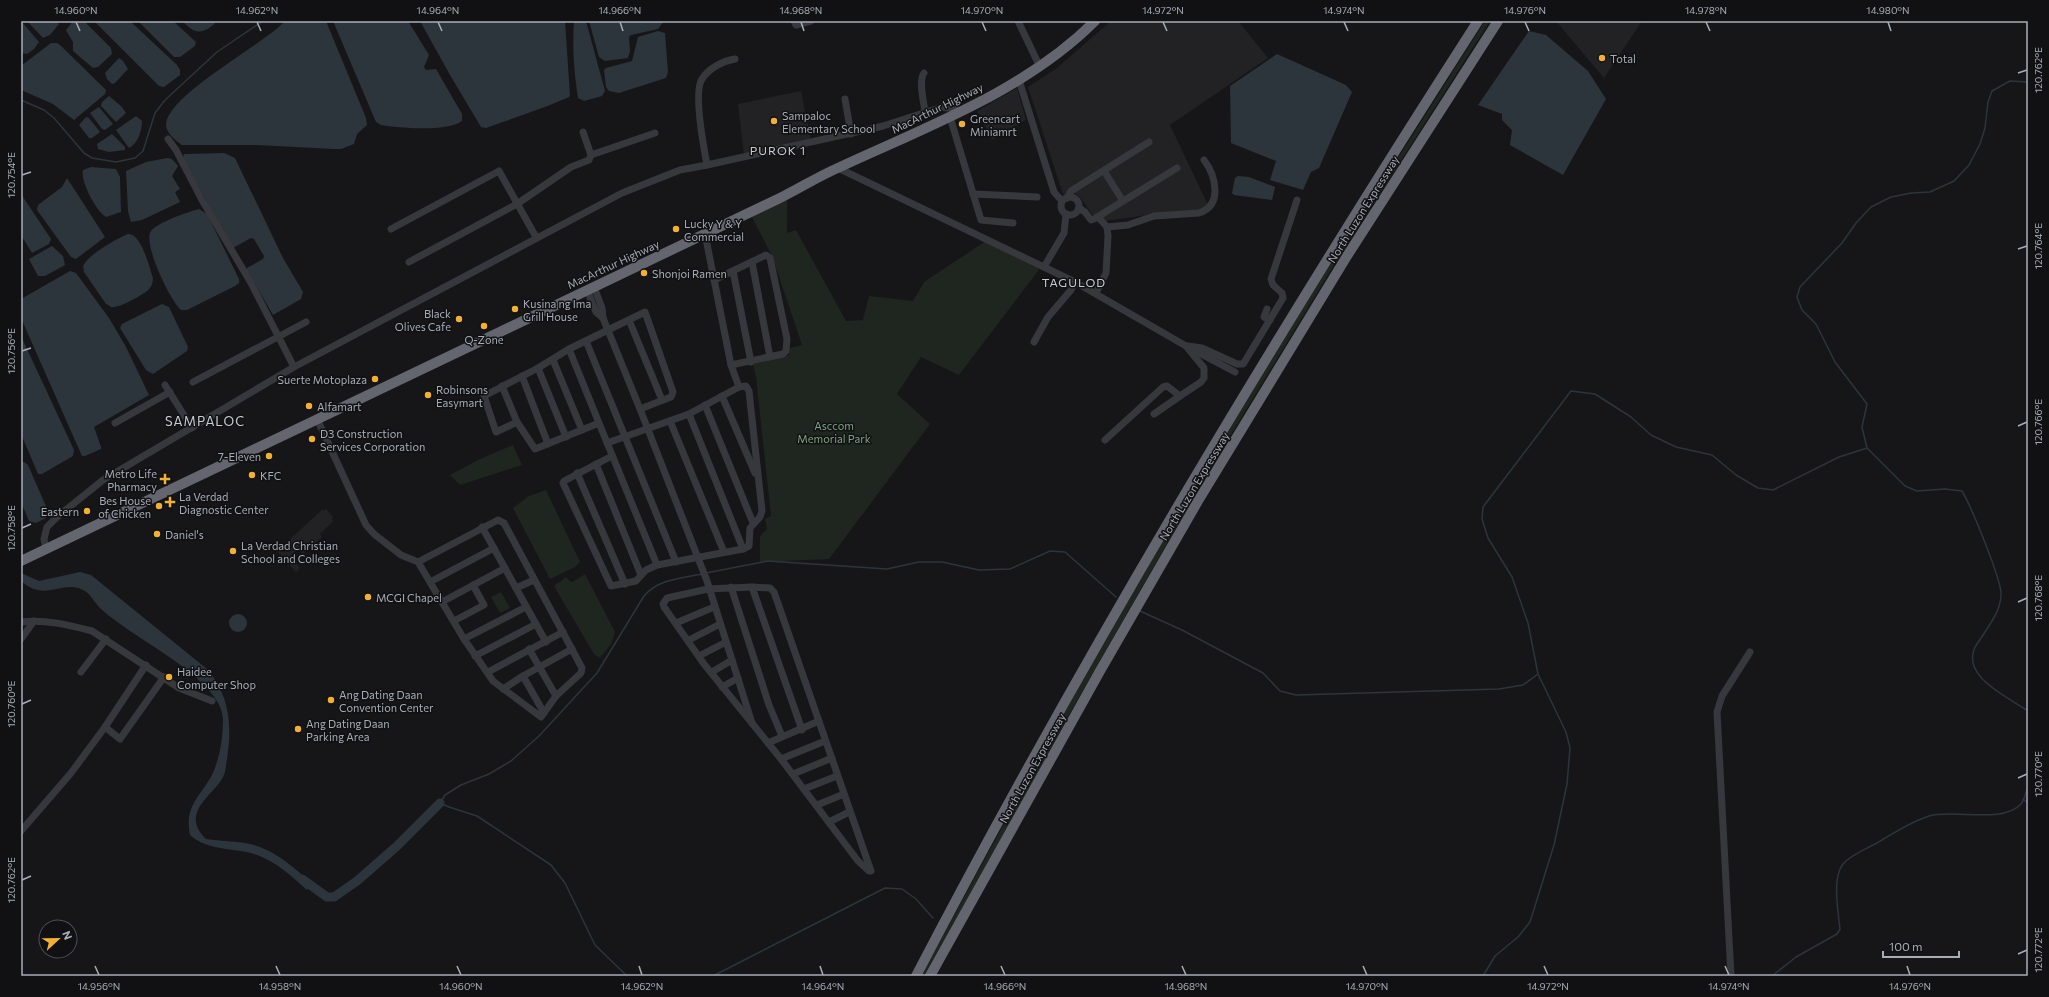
<svg xmlns="http://www.w3.org/2000/svg" width="2049" height="997" font-family="Commissioner,sans-serif">
	<rect width="100%" height="100%" fill="#161618"/>
	<g fill="#222225">
		<path d="M1111,21H1238L1268,58L1170,125L1208,205L1202,210L1169,212L1098,222L1079,196L1074,193L1063,194L1028,87L1057,68Z"/>
		<path d="M1556,21H1642L1604,78Z"/>
		<path d="M1017,88L1026,120L992,140L977,111Z"/>
		<path d="M801,91L811,140L744,156L738,104Z"/>
		<path d="M323,509L324,511L326,509L333,517L332,519L333,521L320,534L322,537L303,554L298,549L290,556L300,568L296,572L277,551Z"/>
	</g>
	<g fill="#1e261f">
		<path d="M1485,21H1490L1331,270L1210,469H1206L1285,336Z"/>
		<path d="M787,200V233L796,230L846,321L863,320L869,296L913,301L924,282L986,241L1041,267L959,375L921,357L897,394L930,424L829,559L760,562V536L767,529L765,519L771,516L756,377L753,364L789,355L790,348L802,345L772,256L752,217Z"/>
		<path d="M513,445L522,465L460,485L450,475L480,459Z"/>
		<path d="M546,490L580,562L575,567L550,579L513,508L529,496Z"/>
		<path d="M1184,504H1187L1188,507L1066,720L927,976H921L1094,659Z"/>
		<path d="M585,574L615,632L611,644L600,658L594,654L554,586L566,577L571,582L576,580Z"/>
		<path d="M501,592L510,608L500,613L491,597Z"/>
	</g>
	<g fill="#2c353c">
		<path d="M21,21L39,42L34,49L27,54L21,53Z"/>
		<path d="M27,21H57L59,24L50,35L43,38Z"/>
		<path d="M73,21H84L111,48L112,54L98,67L93,68L73,51V42L66,30Z"/>
		<path d="M94,21H130L177,65L180,70V75L164,87L159,86Z"/>
		<path d="M138,21H173L196,42L195,46L180,57H174Z"/>
		<path d="M182,21H216C214,25 212,26 209,28C197,36 191,29 182,21Z"/>
		<path d="M285,21H326L366,118L367,125L357,134L354,144L341,149H334L256,145H182C175,140 166,133 166,124C169,94 263,45 285,21Z"/>
		<path d="M333,21H408L429,55L424,67L426,70L436,69L462,114V121C447,132 399,128 381,125L376,122Z"/>
		<path d="M420,21H565L570,96C567,100 497,124 486,128L481,127L450,75Z"/>
		<path d="M574,21H586L605,91L602,96L584,101L578,98C574,73 572,47 574,21Z"/>
		<path d="M589,21H664L658,29L631,35L629,37L630,51L628,58L605,61L599,57Z"/>
		<path d="M658,31L665,33L668,72L666,78L619,93L609,91L606,87L604,70L606,68L632,61L638,37Z"/>
		<path d="M1529,31L1546,35L1588,71L1606,99L1563,175L1510,145L1512,130L1502,120V114L1478,105Z"/>
		<path d="M51,43H57L60,45L106,90L105,94L74,120L53,104L21,90V66Z"/>
		<path d="M1277,54L1346,85L1352,92L1319,168L1311,172L1303,190L1270,180L1276,161L1231,143L1230,86Z"/>
		<path d="M119,58L123,61L128,69L115,83L112,84L107,79L105,73Z"/>
		<path d="M109,96L122,107L126,113L116,122L101,106L102,102Z"/>
		<path d="M99,107L113,124L105,130L102,129L90,113Z"/>
		<path d="M136,116L142,121C142,130 138,144 129,148L116,130Z"/>
		<path d="M86,117L89,118L100,132L92,138H89L79,125Z"/>
		<path d="M112,134L125,147V150L109,152L98,149L97,144Z"/>
		<path d="M224,153L235,158L283,258L303,292L301,299L273,315L247,270V268L263,259L264,256L254,239L251,238L233,248L183,159L184,154H187Z"/>
		<path d="M167,158L172,159L178,166L172,176L180,189L175,192L180,202L142,220L131,222L128,211L126,171L146,162Z"/>
		<path d="M91,167L116,169L120,177L121,212L106,217C96,211 80,181 83,170Z"/>
		<path d="M1238,176L1249,177L1275,187L1272,200L1234,195L1232,193L1235,178Z"/>
		<path d="M67,178L105,237L76,259L71,257L37,210L38,205L62,187Z"/>
		<path d="M21,194L51,239L49,244L32,253L21,235Z"/>
		<path d="M199,209L207,214L239,279V283L235,286L187,310H181C171,302 142,243 151,231C158,222 188,212 199,209Z"/>
		<path d="M128,234C141,233 149,266 153,278C153,282 152,286 149,289C145,294 118,309 111,307C111,307 107,304 106,304L84,272L83,266C89,254 116,239 128,234Z"/>
		<path d="M52,246L63,256L65,265L45,276H38L29,259Z"/>
		<path d="M70,271L76,273L109,318L126,347L149,395L94,427L101,447V449L85,456H82L74,438L21,318V299Z"/>
		<path d="M162,304L169,307L188,347L187,351L153,374L146,370L120,328L122,324Z"/>
		<path d="M21,336L74,450L73,456L42,474H38L36,469L21,434Z"/>
		<path d="M21,462H24L28,465L48,511L46,518L36,523L29,521L21,502Z"/>
		<path d="M80,572L91,575L207,669C230,696 232,725 227,759C226,764 226,772 223,777C213,796 179,813 206,839C220,841 236,841 250,844C275,850 294,868 313,884L307,890C291,876 277,862 257,855C235,847 209,852 190,835C184,806 200,797 212,775C220,758 223,737 223,719C222,682 144,643 116,621C111,617 105,613 100,608C94,602 90,592 81,589C60,581 45,602 21,581V573L39,581Z"/>
		<circle cx="238" cy="623" r="9"/>
	</g>
	<g fill="none" stroke-linecap="round" stroke-linejoin="round">
		<g stroke="#2c353c" stroke-width="1.5">
			<path d="M2028,82L2010,81L1992,91L1988,102L1985,128L1980,144L1969,165L1954,181L1930,192L1911,193L1891,197L1871,207L1856,223L1842,243L1800,287L1797,297L1802,310L1816,324L1835,362L1867,404L1862,427L1867,448L1905,486L1917,491L1945,489L1962,491C1971,506 2003,583 2001,596C2000,610 1992,621 1985,632C1982,637 1978,642 1975,647C1961,677 2008,697 2028,711"/>
			<path d="M21,100L44,110L54,118L84,153L92,158L116,162L135,158L143,151L155,113L165,100L217,52L263,21"/>
			<path d="M706,573L768,561L887,569L919,562H942L979,570L1010,569L1050,551L1065,552L1116,597"/>
			<path d="M1140,611L1182,630L1263,673L1280,691L1296,695L1499,689L1523,685L1538,674"/>
			<path d="M2023,799L2028,803"/>
			<path d="M627,976L595,945L565,883L551,865L477,816L449,807L440,803L445,795L461,785L489,774L511,761L539,736L597,673L644,596C658,579 682,578 702,574"/>
			<path d="M713,976L885,888L902,889L916,899L933,918"/>
			<path d="M1483,976L1495,956L1518,937L1530,922L1554,845L1567,784L1570,748L1566,732L1538,674L1528,623L1512,577L1488,538L1482,519L1483,507L1571,391L1595,394L1631,417L1651,435L1676,447L1712,455L1736,475L1758,488L1773,490L1839,457L1867,448"/>
			<path d="M1772,976L1796,957L1837,934L1840,929C1838,912 1832,877 1843,864C1852,854 1866,849 1877,843C1894,833 1910,822 1929,816C1954,809 2003,824 2021,804C2024,800 2026,792 2028,787"/>
		</g>
		<path stroke="#2c353c" stroke-width="9" d="M302,879L327,897H334L357,881L397,846L440,803"/>
		<g stroke="#37383d" stroke-width="7">
			<path d="M794,21L796,25L811,21"/>
			<path d="M1018,21L1040,67"/>
			<path d="M924,73C918,81 924,102 925,112"/>
			<path d="M1019,80L1054,192L1062,201"/>
			<path d="M845,99L851,134"/>
			<path d="M950,117L981,220L1013,223"/>
			<path d="M168,139L176,150L202,200L251,283L294,367"/>
			<path d="M591,155L655,133"/>
			<path d="M707,165C704,149 693,92 702,79C709,68 723,61 735,59"/>
			<path d="M838,168L1075,282L1186,346L1235,372"/>
			<path d="M1104,171L1123,201"/>
			<path d="M973,194L1037,197"/>
			<circle cx="1070" cy="206" r="9"/>
			<path d="M1067,198L1071,191L1149,142"/>
			<path d="M1079,208L1085,212L1091,220L1094,219L1177,168"/>
			<path d="M1107,227L1128,225L1154,216L1199,213C1223,205 1216,176 1204,160"/>
			<path d="M391,229L499,171L536,237"/>
			<path d="M705,234L731,365L739,387"/>
			<path d="M409,262L517,204L571,167L589,160L591,155L583,132"/>
			<path d="M752,262L770,357"/>
			<path d="M1044,267L1064,233L1066,214"/>
			<path d="M733,271L751,362"/>
			<path d="M714,280L766,255L770,258L787,339L786,351L783,354L731,365"/>
			<path d="M594,287L602,308L603,318L640,409L707,581L752,723"/>
			<path d="M587,290L596,312L603,318"/>
			<path d="M1096,293L1106,273L1108,236L1107,227L1098,217"/>
			<path d="M1267,309L1264,317L1270,320"/>
			<path d="M629,320L662,400"/>
			<path d="M586,341L676,562"/>
			<path d="M1034,342L1048,317L1071,290L1075,282"/>
			<path d="M1188,346L1202,348L1237,364H1243L1245,361L1283,298L1282,293L1273,285L1271,279L1297,200"/>
			<path d="M569,349L599,423"/>
			<path d="M553,360L582,430"/>
			<path d="M538,368L566,437"/>
			<path d="M522,376L548,444"/>
			<path d="M193,382L306,322"/>
			<path d="M165,385L192,428"/>
			<path d="M502,386L517,422"/>
			<path d="M722,396L755,473"/>
			<path d="M705,405L753,523"/>
			<path d="M640,409L671,397L673,392L645,312L569,349L538,368L484,396L496,432L517,422L535,449L599,423L657,565"/>
			<path d="M689,414L743,549"/>
			<path d="M1154,414L1180,396"/>
			<path d="M317,419L366,525L374,534L401,555L418,562L464,639L493,681L541,717L556,696L581,673L582,668L504,523L498,520L418,562"/>
			<path d="M670,421L724,552"/>
			<path d="M115,423L170,392"/>
			<path d="M1105,440L1163,387L1167,386L1180,396L1201,382L1204,378V368L1186,346"/>
			<path d="M607,443L689,414L739,387L746,386L749,391L762,511L760,517L750,528L749,546L743,549L657,565L646,570L636,581L611,586L563,483L564,481L612,456"/>
			<path d="M596,464L641,575"/>
			<path d="M577,473L625,584"/>
			<path d="M482,527L546,642"/>
			<path d="M46,549L44,539L47,527L57,517L103,480L294,367L622,193L680,170L707,165L883,126L942,107L962,110"/>
			<path d="M430,582L494,548"/>
			<path d="M731,587L769,705L782,736"/>
			<path d="M752,587L770,588L774,592L871,871H869L858,861L781,759L704,664L664,607L663,604L667,598L708,589Z"/>
			<path d="M752,587L802,730"/>
			<path d="M516,588L534,580"/>
			<path d="M442,602L505,568"/>
			<path d="M454,621L484,605L473,585"/>
			<path d="M21,622C45,619 69,625 92,631L179,688L212,701"/>
			<path d="M676,623L714,607"/>
			<path d="M21,639L34,621"/>
			<path d="M464,639L526,607"/>
			<path d="M689,640L720,624"/>
			<path d="M529,649L556,696"/>
			<path d="M475,656L536,624"/>
			<path d="M699,656L726,642"/>
			<path d="M81,672L106,639"/>
			<path d="M488,672L563,632"/>
			<path d="M712,672L732,660"/>
			<path d="M523,676L544,713"/>
			<path d="M722,687L738,678"/>
			<path d="M503,689L523,676L572,649"/>
			<path d="M105,727L120,739L164,677"/>
			<path d="M768,743L819,721"/>
			<path d="M781,759L825,741"/>
			<path d="M793,774L832,758"/>
			<path d="M804,789L837,776"/>
			<path d="M817,805L844,794"/>
			<path d="M829,822L849,812"/>
			<path d="M21,831L71,773L105,727L146,665"/>
			<path d="M1731,976L1717,712L1722,696L1750,652"/>
		</g>
		<g stroke="#63666e" stroke-width="10">
			<path d="M21,561L780,198C800,188 819,176 840,167C928,126 1025,91 1095,21"/>
			<path d="M916,976C1087,648 1278,332 1478,21"/>
			<path d="M930,976L1100,671L1198,501L1347,256L1498,21"/>
		</g>
	</g>
	<path fill="none" stroke="#a8adb8" stroke-width="1.5" d="M76,22L80,31M257,22L261,31M438,22L442,31M620,22L623,31M801,22L804,31M982,22L986,31M1163,22L1167,31M1344,22L1348,31M1525,22L1529,31M1706,22L1710,31M1888,22L1891,31M2018,73L2027,70M22,175L31,172M2018,249L2027,246M22,351L31,348M2018,426L2027,422M22,528L31,524M2018,602L2027,598M22,704L31,700M2018,778L2027,774M22,880L31,876M2018,954L2027,950M95,966L99,975M276,966L280,975M457,966L461,975M639,966L642,975M820,966L823,975M1001,966L1005,975M1182,966L1186,975M1363,966L1367,975M1544,966L1548,975M1725,966L1729,975M1907,966L1910,975"/>
	<g fill="#f2b134" stroke="#111113" stroke-width="1.5">
		<circle cx="1602" cy="58" r="4"/>
		<circle cx="774" cy="121" r="4"/>
		<circle cx="962" cy="124" r="4"/>
		<circle cx="676" cy="229" r="4"/>
		<circle cx="644" cy="273" r="4"/>
		<circle cx="515" cy="309" r="4"/>
		<circle cx="459" cy="319" r="4"/>
		<circle cx="484" cy="326" r="4"/>
		<circle cx="375" cy="379" r="4"/>
		<circle cx="428" cy="395" r="4"/>
		<circle cx="309" cy="406" r="4"/>
		<circle cx="312" cy="439" r="4"/>
		<circle cx="269" cy="456" r="4"/>
		<circle cx="252" cy="475" r="4"/>
		<path d="M163 473h4v4h4v4h-4v4h-4v-4h-4v-4h4z"/>
		<path d="M168 496h4v4h4v4h-4v4h-4v-4h-4v-4h4z"/>
		<circle cx="159" cy="506" r="4"/>
		<circle cx="87" cy="511" r="4"/>
		<circle cx="157" cy="534" r="4"/>
		<circle cx="233" cy="551" r="4"/>
		<circle cx="368" cy="597" r="4"/>
		<circle cx="169" cy="677" r="4"/>
		<circle cx="331" cy="700" r="4"/>
		<circle cx="298" cy="729" r="4"/>
	</g>
	<g text-anchor="middle" dominant-baseline="central" stroke-width="3" stroke-linejoin="round" paint-order="stroke">
		<g font-size="11" fill="#a8adb8" stroke="#111113" text-anchor="start">
			<text x="1610" y="58">Total</text>
			<text x="782" y="115">Sampaloc<tspan x="782" dy="13">Elementary School</tspan></text>
			<text x="970" y="118">Greencart<tspan x="970" dy="13">Miniamrt</tspan></text>
			<text x="684" y="223">Lucky Y &amp; Y<tspan x="684" dy="13">Commercial</tspan></text>
			<text x="652" y="273">Shonjoi Ramen</text>
			<text x="523" y="303">Kusina ng Ima<tspan x="523" dy="13">Grill House</tspan></text>
			<text x="451" y="313" text-anchor="end">Black<tspan x="451" dy="13">Olives Cafe</tspan></text>
			<text x="484" y="339" text-anchor="middle">Q-Zone</text>
			<text x="367" y="379" text-anchor="end">Suerte Motoplaza</text>
			<text x="436" y="389">Robinsons<tspan x="436" dy="13">Easymart</tspan></text>
			<text x="317" y="406">Alfamart</text>
			<text x="320" y="433">D3 Construction<tspan x="320" dy="13">Services Corporation</tspan></text>
			<text x="261" y="456" text-anchor="end">7-Eleven</text>
			<text x="157" y="473" text-anchor="end">Metro Life<tspan x="157" dy="13">Pharmacy</tspan></text>
			<text x="260" y="475">KFC</text>
			<text x="179" y="496">La Verdad<tspan x="179" dy="13">Diagnostic Center</tspan></text>
			<text x="151" y="500" text-anchor="end">Bes House<tspan x="151" dy="13">of Chicken</tspan></text>
			<text x="79" y="511" text-anchor="end">Eastern</text>
			<text x="165" y="534">Daniel's</text>
			<text x="241" y="545">La Verdad Christian<tspan x="241" dy="13">School and Colleges</tspan></text>
			<text x="376" y="597">MCGI Chapel</text>
			<text x="177" y="671">Haidee<tspan x="177" dy="13">Computer Shop</tspan></text>
			<text x="339" y="694">Ang Dating Daan<tspan x="339" dy="13">Convention Center</tspan></text>
			<text x="306" y="723">Ang Dating Daan<tspan x="306" dy="13">Parking Area</tspan></text>
		</g>
		<g font-size="11" fill="#a8adb8" stroke="#111113">
			<text transform="translate(937 108) rotate(-26)">MacArthur Highway</text>
			<text transform="translate(1363 209) rotate(-58)">North Luzon Expressway</text>
			<text transform="translate(613 264) rotate(-25)">MacArthur Highway</text>
			<text transform="translate(1194 486) rotate(-59)">North Luzon Expressway</text>
			<text transform="translate(1032 768) rotate(-61)">North Luzon Expressway</text>
		</g>
		<g font-size="11" fill="#7fa381" stroke="#111113">
			<text x="834" y="425">Asccom<tspan x="834" dy="13">Memorial Park</tspan></text>
		</g>
		<g font-size="12" letter-spacing="1" fill="#c9ccd4" stroke="#111113">
			<text x="778" y="150">PUROK 1</text>
			<text x="1074" y="282">TAGULOD</text>
		</g>
		<g font-size="13" letter-spacing="1" fill="#c9ccd4" stroke="#111113">
			<text x="205" y="421">SAMPALOC</text>
		</g>
	</g>
	<rect width="2049" height="997" fill="none" stroke="#111113" stroke-width="44"/>
	<g transform="translate(58 939) rotate(68)"><circle r="19" fill="#111113" stroke="#4d4f55"/>
	<path d="M0-3L7 15L0 10L-7 15Z" fill="#f2b134"/>
	<text y="-6" font-size="11" font-weight="bold" text-anchor="middle" fill="#a8adb8">N</text>
	</g>
	<path d="M1883 951v6h76v-6" fill="none" stroke="#a8adb8" stroke-width="2"/>
	<text x="1889" y="951" font-size="12" fill="#a8adb8" stroke="#111113" stroke-width="3" paint-order="stroke">100 m</text>
	<rect x="22" y="22" width="2005" height="953" fill="none" stroke="#a8adb8" stroke-width="1.5"/>
	<g font-size="10" text-anchor="middle" fill="#a8adb8">
		<text x="76" y="14">14.960°N</text>
		<text x="257" y="14">14.962°N</text>
		<text x="438" y="14">14.964°N</text>
		<text x="620" y="14">14.966°N</text>
		<text x="801" y="14">14.968°N</text>
		<text x="982" y="14">14.970°N</text>
		<text x="1163" y="14">14.972°N</text>
		<text x="1344" y="14">14.974°N</text>
		<text x="1525" y="14">14.976°N</text>
		<text x="1706" y="14">14.978°N</text>
		<text x="1888" y="14">14.980°N</text>
		<text transform="translate(2038 70) rotate(-90)" y="4">120.762°E</text>
		<text transform="translate(11 175) rotate(-90)" y="4">120.754°E</text>
		<text transform="translate(2038 246) rotate(-90)" y="4">120.764°E</text>
		<text transform="translate(11 351) rotate(-90)" y="4">120.756°E</text>
		<text transform="translate(2038 422) rotate(-90)" y="4">120.766°E</text>
		<text transform="translate(11 528) rotate(-90)" y="4">120.758°E</text>
		<text transform="translate(2038 598) rotate(-90)" y="4">120.768°E</text>
		<text transform="translate(11 704) rotate(-90)" y="4">120.760°E</text>
		<text transform="translate(2038 774) rotate(-90)" y="4">120.770°E</text>
		<text transform="translate(11 880) rotate(-90)" y="4">120.762°E</text>
		<text transform="translate(2038 950) rotate(-90)" y="4">120.772°E</text>
		<text x="99" y="990">14.956°N</text>
		<text x="280" y="990">14.958°N</text>
		<text x="461" y="990">14.960°N</text>
		<text x="642" y="990">14.962°N</text>
		<text x="823" y="990">14.964°N</text>
		<text x="1005" y="990">14.966°N</text>
		<text x="1186" y="990">14.968°N</text>
		<text x="1367" y="990">14.970°N</text>
		<text x="1548" y="990">14.972°N</text>
		<text x="1729" y="990">14.974°N</text>
		<text x="1910" y="990">14.976°N</text>
	</g>
</svg>
